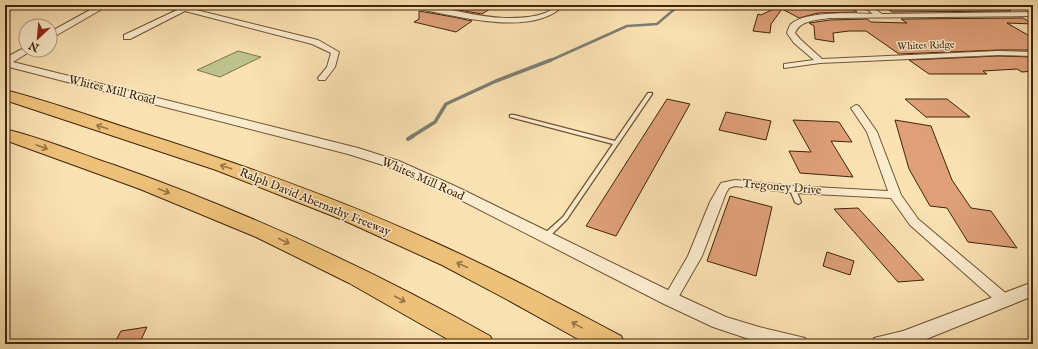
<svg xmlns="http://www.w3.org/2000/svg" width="1038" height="349" font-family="'IM FELL English',serif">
	<rect width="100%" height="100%" fill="#fbe2b3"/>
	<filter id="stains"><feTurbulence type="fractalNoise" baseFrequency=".005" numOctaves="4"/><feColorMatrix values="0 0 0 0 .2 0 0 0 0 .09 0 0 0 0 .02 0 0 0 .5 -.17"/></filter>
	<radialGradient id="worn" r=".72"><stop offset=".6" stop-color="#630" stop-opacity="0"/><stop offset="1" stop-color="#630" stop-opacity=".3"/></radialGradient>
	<path fill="#bdc38e" stroke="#7e744c" d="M238,51L261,57L220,77L197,70Z"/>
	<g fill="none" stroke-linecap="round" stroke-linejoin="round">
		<path stroke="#7d7e73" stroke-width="2.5" d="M549,61L627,26L657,24L677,7L690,5"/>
		<path stroke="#7d7e73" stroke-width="3.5" d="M411,137L435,122L446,104L496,81L551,60"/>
		<path stroke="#7d7e73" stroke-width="4" d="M408,139L413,136"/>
	</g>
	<g fill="#dfa079" stroke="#40240a">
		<path d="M430,5H496L482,14Z"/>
		<path d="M782,5H785L784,6L848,5L857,12L818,13L799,18L782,9L771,24L770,33L753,31L758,14L761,15Z"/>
		<path d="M882,5H1000L1011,11L892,12Z"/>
		<path d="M419,11L453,17L472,21L456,32L414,22L419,19Z"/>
		<path d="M1023,18L1033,24L1007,23L1033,38V50H998L899,54L866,31H849L833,33L834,42L815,39L814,26L809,23L830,20L867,19L871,22L907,23L901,19Z"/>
		<path d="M998,56L1033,57V71L1022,72L1017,69L983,71L987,74H929L909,60Z"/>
		<path d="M667,99L690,104L616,236L586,226Z"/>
		<path d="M905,99H947L970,117H926Z"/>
		<path d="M726,112L771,121L766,140L719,130Z"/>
		<path d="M793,120L839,122L852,142L831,141L853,177L800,173L789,151L811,152Z"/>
		<path d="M895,120L931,126L952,180L971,208L991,211L1017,248L968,242L947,208L930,206L909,169Z"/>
		<path d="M730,196L772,207L756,276L707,261Z"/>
		<path d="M858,208L924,280L898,282L834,209Z"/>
		<path d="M827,252L854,261L850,275L823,266Z"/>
		<path d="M147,327L139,344H114L121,331Z"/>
	</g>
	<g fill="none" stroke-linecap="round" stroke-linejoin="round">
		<g stroke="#6f5434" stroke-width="2.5">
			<g id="service">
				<path d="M648,93H652V94L567,219L547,239H543L542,237L543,235L563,217L613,144L510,117V115H514L615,141Z"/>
				<path d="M793,188L796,190L801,202L800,203L798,204L795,202L790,190Z"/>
			</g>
		</g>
		<g stroke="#6f5434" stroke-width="2">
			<g id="minor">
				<path d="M155,5L184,7L318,40L339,52L335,67L325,80H319L318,78L327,67L331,53L312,44L185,11L130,39H124V35L177,10L158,7Z"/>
				<path d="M410,5C444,5 477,19 511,18C522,18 535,17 545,13C553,10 555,5 564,5C536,34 474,20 439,13C431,11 417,10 410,5Z"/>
				<path d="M862,5H869L882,14L1033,12V16L830,18C817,20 800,20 795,33L800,39L822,59L998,51L1033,52V56L998,55L820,63L784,68V64L814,60L794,43L787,33C788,30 789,26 791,24C805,11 854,13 873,14Z"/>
				<path d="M856,105L859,106L877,132L901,195L918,219L1009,296L1011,300L1009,304L1004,305L999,304L910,225L891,198L795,193L735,186L729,188L726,193L702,256L675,303L670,304L665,303L663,299L688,256L710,202L721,183L735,180L795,186L888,191L867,132L851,108Z"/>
			</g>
		</g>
		<g stroke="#6f5434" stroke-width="2">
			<g id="tertiary">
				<path d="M99,5H109L50,39V32Z"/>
				<path d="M26,47V50H31L29,52L13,62L358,148L399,161L457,187L676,294L726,317L759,327L805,338L808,344H764L713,327L664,304L447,193L389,167L348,154L5,66V58Z"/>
				<path d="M1033,282V296L914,344H871L874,338L903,331Z"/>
			</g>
		</g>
		<g stroke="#40240a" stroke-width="2">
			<g id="motorway">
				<path d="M5,90C48,101 90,116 133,130C232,161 332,196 427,239C493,268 557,302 621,336L625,344H587L506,299L442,265L343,220L216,170L5,100Z"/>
				<path d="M5,129C42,138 78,153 114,165C244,211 369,268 490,336L494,344H456L349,283L256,237L140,189L5,140Z"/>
			</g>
		</g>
		<use href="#service" fill="#fcecce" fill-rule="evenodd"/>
		<use href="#minor" fill="#fcecce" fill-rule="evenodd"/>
		<use href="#tertiary" fill="#fcecce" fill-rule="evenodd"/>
		<use href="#motorway" fill="#eec17a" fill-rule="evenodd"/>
	</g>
	<defs><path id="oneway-shaft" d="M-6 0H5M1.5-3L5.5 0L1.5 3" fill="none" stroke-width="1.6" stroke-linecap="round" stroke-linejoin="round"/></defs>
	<g stroke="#977242">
		<use href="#oneway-shaft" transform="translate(102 127) rotate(-162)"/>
		<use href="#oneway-shaft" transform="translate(42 147) rotate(20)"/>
		<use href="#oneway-shaft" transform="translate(226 167) rotate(-162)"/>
		<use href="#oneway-shaft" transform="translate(164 191) rotate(21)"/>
		<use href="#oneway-shaft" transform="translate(284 241) rotate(25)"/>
		<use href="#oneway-shaft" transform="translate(462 265) rotate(-155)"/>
		<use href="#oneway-shaft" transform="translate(400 299) rotate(28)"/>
		<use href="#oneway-shaft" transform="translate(577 325) rotate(-151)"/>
	</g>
	<g text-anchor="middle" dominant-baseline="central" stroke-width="3" stroke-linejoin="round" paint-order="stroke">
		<g font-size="10" fill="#40240a" stroke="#fcecce">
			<text transform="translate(926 46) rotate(-2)">Whites Ridge</text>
		</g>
		<g font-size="12" fill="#40240a" stroke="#fcecce">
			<text transform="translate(112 90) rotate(14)">Whites Mill Road</text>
			<text transform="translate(423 179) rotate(24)">Whites Mill Road</text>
			<text transform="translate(782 187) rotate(5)">Tregoney Drive</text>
			<text transform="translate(315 202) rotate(22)">Ralph David Abernathy Freeway</text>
		</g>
	</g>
	<rect width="1038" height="349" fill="none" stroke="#fbe2b3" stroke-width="20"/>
	<rect x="6" y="6" width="1026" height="337" fill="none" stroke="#40240a" stroke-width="2"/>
	<rect x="10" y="10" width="1018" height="329" fill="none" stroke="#40240a"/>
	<g transform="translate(38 38) rotate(206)"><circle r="19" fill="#fcecce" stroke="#b19c80"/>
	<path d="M0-3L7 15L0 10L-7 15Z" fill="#8f2418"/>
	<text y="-6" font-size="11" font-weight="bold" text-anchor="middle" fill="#40240a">N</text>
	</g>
	<rect width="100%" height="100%" filter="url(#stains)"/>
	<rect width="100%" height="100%" fill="url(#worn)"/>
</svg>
